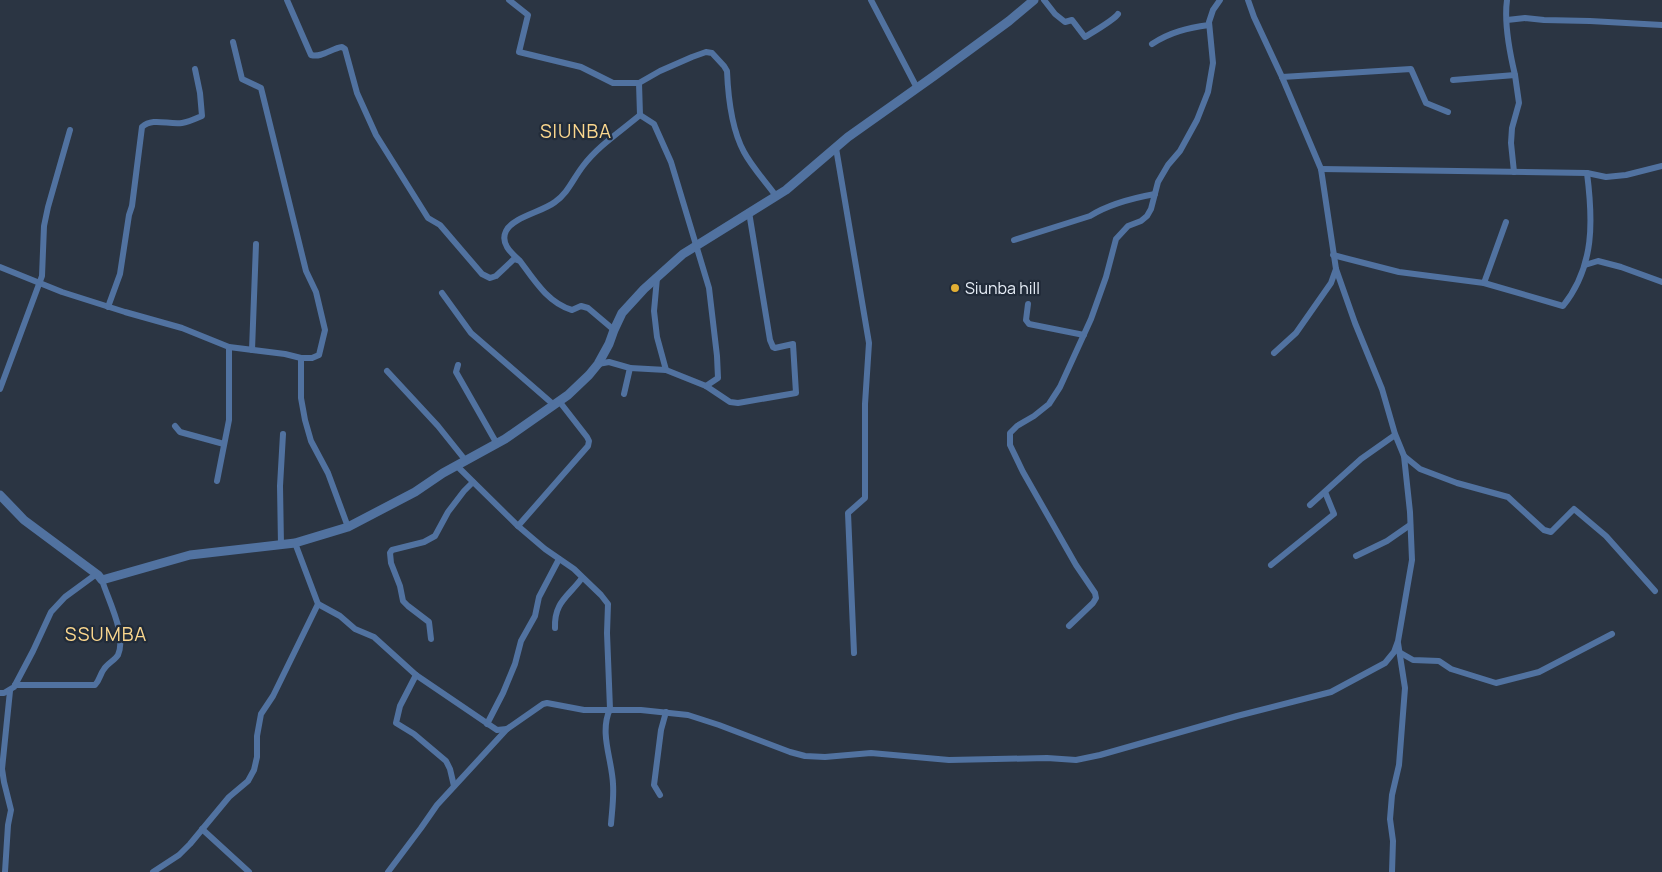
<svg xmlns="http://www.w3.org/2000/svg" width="1662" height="872" font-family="Manrope,sans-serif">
	<rect width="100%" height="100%" fill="#2b3543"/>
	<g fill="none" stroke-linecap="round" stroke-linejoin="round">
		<g stroke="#5172a0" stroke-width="6">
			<path d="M287,0L311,55C322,58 332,48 342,47L345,49L357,93L376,135L428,218L440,225L482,274L490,278L496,276L514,259L520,261C534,280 548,303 572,310L581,306L588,308L614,330"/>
			<path d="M509,0L528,15L519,52L581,67L613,83H639L660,71L692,57L706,52L712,53L724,66L727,71C728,95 732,130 744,152C752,167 765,181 776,196"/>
			<path d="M871,0L917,88"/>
			<path d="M1044,0L1055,14L1065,22L1072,20L1085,37C1093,32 1114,20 1118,14"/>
			<path d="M1507,0C1504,22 1510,54 1515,75"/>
			<path d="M1507,20L1525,18L1544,20L1590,21L1662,25"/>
			<path d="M233,42L242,79L261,88L306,271L316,292L325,330L319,355L312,358H301V398L305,420L311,441L328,473L348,527"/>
			<path d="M1152,44C1170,32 1188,28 1209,25"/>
			<path d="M1282,77L1411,69L1426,103L1448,112"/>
			<path d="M1453,80L1515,75L1519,103L1512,128L1511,143L1514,172"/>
			<path d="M639,83L640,115L654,124L671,162L709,288L717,356L718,378L706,386"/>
			<path d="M836,148L869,343L865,404V498L848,513L854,653"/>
			<path d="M1321,169L1587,173L1606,177L1626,175L1662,166"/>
			<path d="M1014,240L1090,216C1109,204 1133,198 1155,194"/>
			<path d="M1333,255L1399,272L1484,283L1563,306C1595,266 1593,220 1587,173"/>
			<path d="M519,260C511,253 500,243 506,231C513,217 542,212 555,202C568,193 573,179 583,166C598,146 621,131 640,115"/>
			<path d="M1585,265L1598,261L1621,267L1662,282"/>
			<path d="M0,267L62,292L125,312L182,328L229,347L285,354L301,358"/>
			<path d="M657,278L654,311L657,337L666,370"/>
			<path d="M1484,283L1506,222"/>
			<path d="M442,293L471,333L554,405"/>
			<path d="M1028,304L1026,320L1029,324L1084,335"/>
			<path d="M108,307L120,274L129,215L132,206L142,127C153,117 168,125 182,123C189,122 195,119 202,116L200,93L195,69"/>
			<path d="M252,350L256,244"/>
			<path d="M1274,353L1296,333L1331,283L1336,269"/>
			<path d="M598,364L609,362L630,368L624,394"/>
			<path d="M458,365L456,372L497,444"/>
			<path d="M630,368L666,370L706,386L730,402L738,403L796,393L793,344L775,348L773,347L770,340L749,212"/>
			<path d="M387,371L438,426L466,461"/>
			<path d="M0,389L42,276L44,226L48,207L70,130"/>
			<path d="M175,426L180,432L224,444"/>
			<path d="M1404,456L1420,469L1457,483L1508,497L1544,530L1551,532L1574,509L1606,536L1655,591"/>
			<path d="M457,466L518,526L545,549L574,569L601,595L608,604L607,633L610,709C599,733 612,759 613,784C614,797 612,811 611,824"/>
			<path d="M217,481L229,420V347"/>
			<path d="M1310,505L1361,459L1395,435"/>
			<path d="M518,526L588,446L589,441L587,437L559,401"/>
			<path d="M281,545L280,486L283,434"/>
			<path d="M1356,556L1387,541L1410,525"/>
			<path d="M1271,565L1334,514L1325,492"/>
			<path d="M318,604L340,616L355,629L374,637L416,675L497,730L507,729"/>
			<path d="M1069,626L1093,603L1096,598L1095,593L1076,565L1023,472L1010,445V433L1017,426L1034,416L1049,404L1060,387L1091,319L1106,277L1116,239L1128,226L1141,221L1147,216L1151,209L1158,182L1168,165L1180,151L1197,120L1208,92L1213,63L1209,22L1213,10L1220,0"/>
			<path d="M555,628C554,602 568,597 582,578"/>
			<path d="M431,639L429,622L408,606L403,601L400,586L391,563L390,553L392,550L424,542L435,536L448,512L464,491L473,482"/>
			<path d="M1399,652L1413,660L1439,661L1451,669L1496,683L1539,672L1612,634"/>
			<path d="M416,675L400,706L396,723L414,734L446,761L450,769L454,786"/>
			<path d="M15,685H95C100,680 100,674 104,669C108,663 115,660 118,655C127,635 108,600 102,580"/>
			<path d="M0,693H4L14,687L33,651L51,612L65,597L95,575"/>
			<path d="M487,724L503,693L515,664L521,641L535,616L539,597L559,559"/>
			<path d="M660,795L654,785L661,730L666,712"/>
			<path d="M202,829L249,872"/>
			<path d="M5,872L8,825L11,810L4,782L2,769L10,691"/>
			<path d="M153,872L179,855L190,844L229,797L248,781L254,770L257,757V736L261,714L273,696L318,604L295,543"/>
			<path d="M388,872L421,828L437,805L507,729L543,704L547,703L584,710H641L688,715L719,725L790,752L805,756L825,757L871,753L949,760L1047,758L1076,760L1100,755L1237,716L1331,692L1385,663L1394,652L1398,641L1412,560L1410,512L1404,456L1395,434L1382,389L1355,323L1336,269L1321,169L1282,77L1254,17L1248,0"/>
			<path d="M1392,872L1393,841L1390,819L1392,795L1399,765L1405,688L1398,643"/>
		</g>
		<path stroke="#5172a0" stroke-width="9" d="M0,495L24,520L98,575L102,580L190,555L295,543L348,527L415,492L443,473L505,439L568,395L589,375L598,364L609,344L614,330L622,313L644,289L683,254L786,190L848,137L934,76L1009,21L1034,0"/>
	</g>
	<circle fill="#e2af34" stroke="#212b39" stroke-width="2" cx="955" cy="288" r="5"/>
	<g text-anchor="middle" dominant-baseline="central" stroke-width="4.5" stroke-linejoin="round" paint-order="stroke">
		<g font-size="16" fill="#e8eff8" stroke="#212b39" text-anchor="start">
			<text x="965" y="288">Siunba hill</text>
		</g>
		<g font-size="19" letter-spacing="1" fill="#fbd78e" stroke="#212b39">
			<text x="576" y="131">SIUNBA</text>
			<text x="106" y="634">SSUMBA</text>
		</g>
	</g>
</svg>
